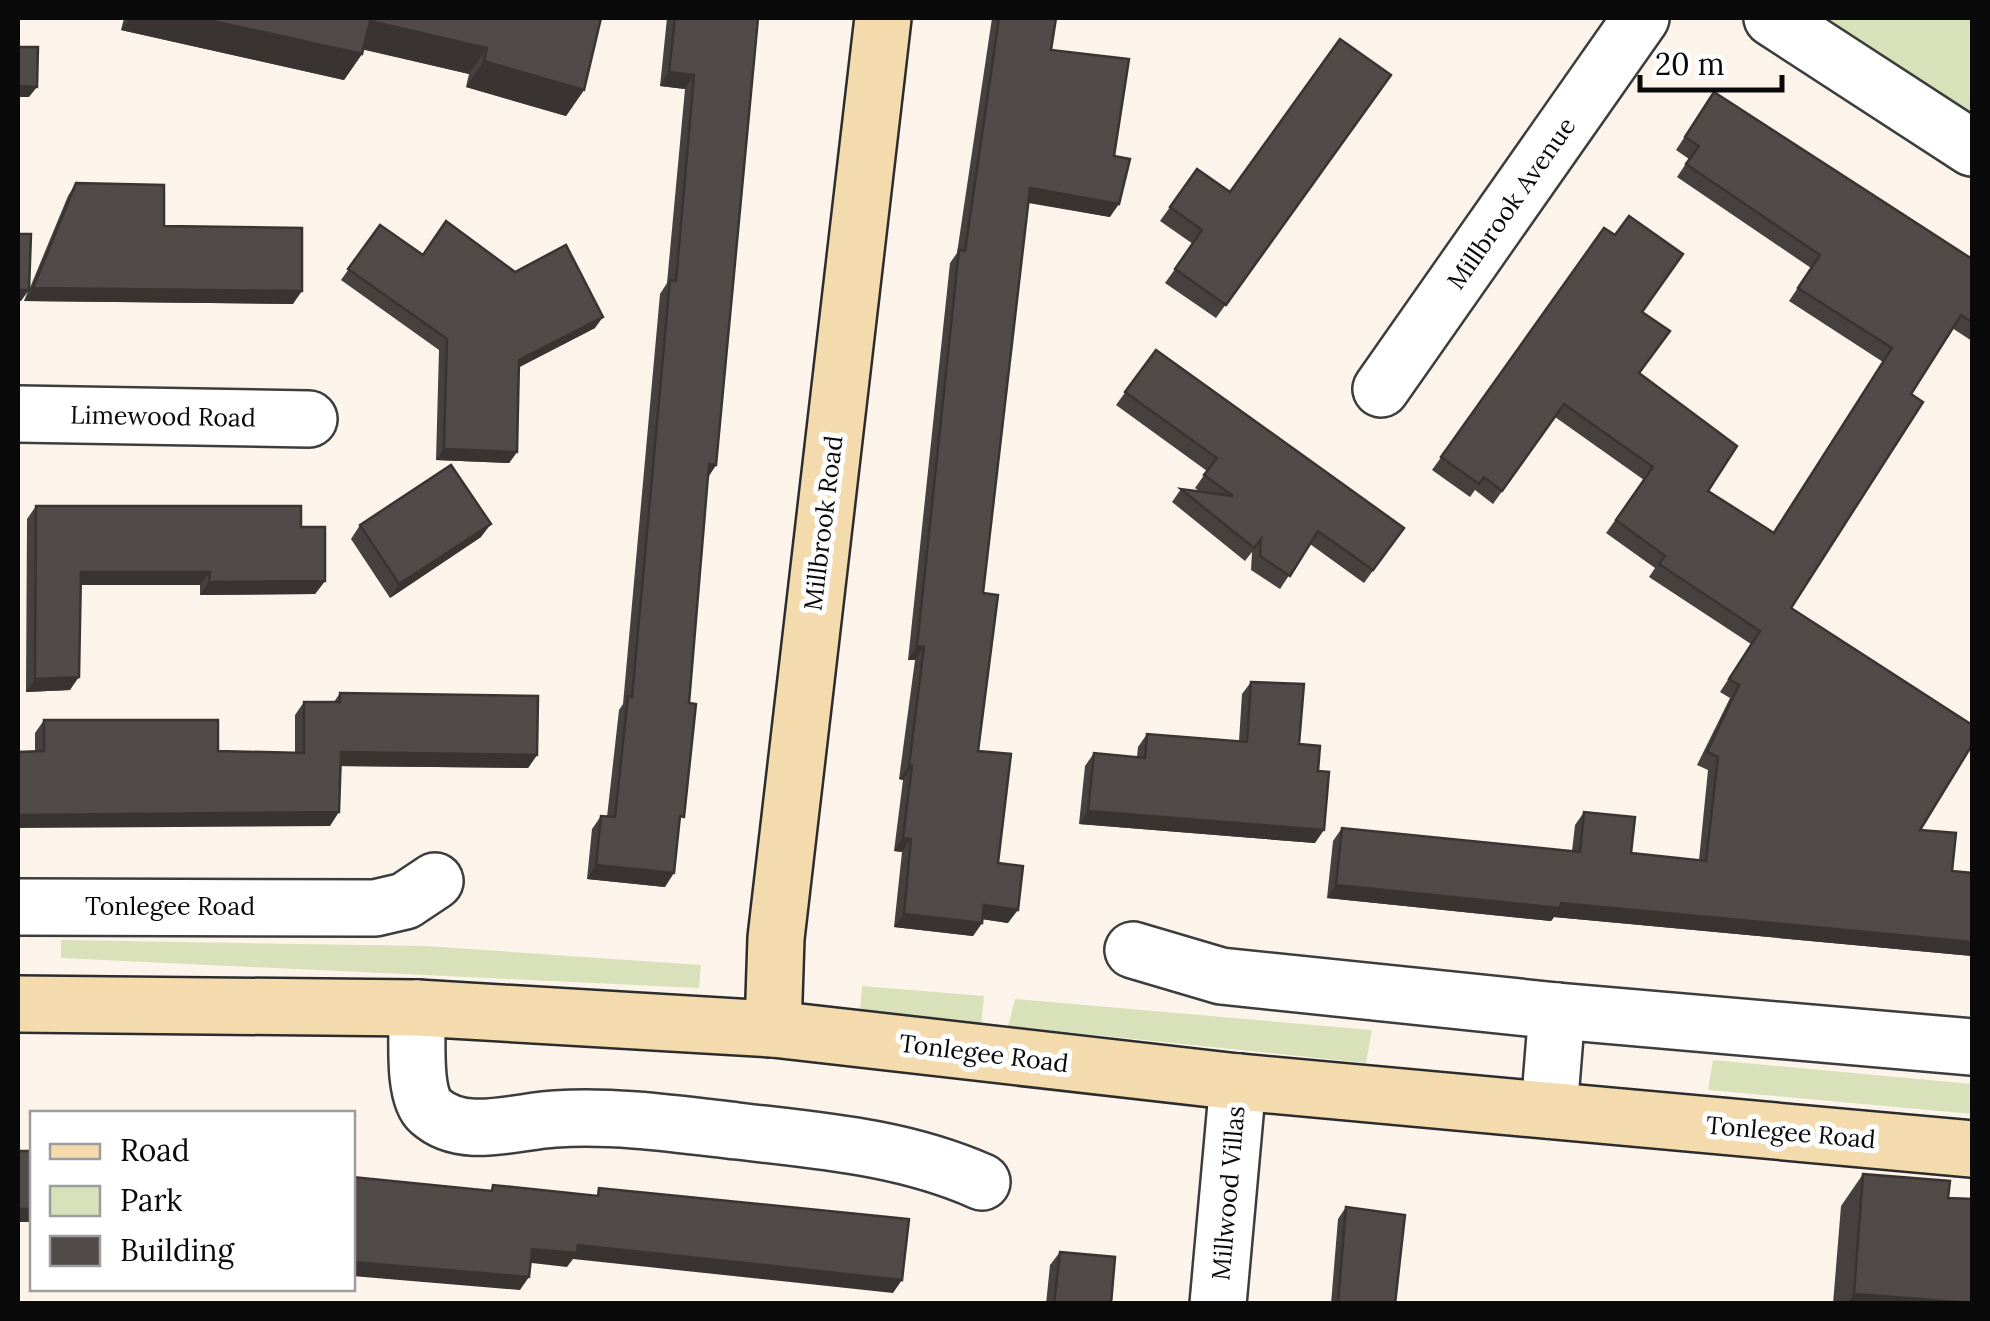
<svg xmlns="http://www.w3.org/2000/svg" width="1990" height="1321" font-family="Lora,serif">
	<rect width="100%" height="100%" fill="#fcf4ea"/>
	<g fill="#d8e1b9">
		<path d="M1773,18H1972V148Z"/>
		<path d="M61,940L426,946L701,965L699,988L61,958Z"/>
		<path d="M862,986L984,996L979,1049L858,1037Z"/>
		<path d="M1015,999L1372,1030L1366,1063L1008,1026Z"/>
		<path d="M1713,1060L1972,1084V1114L1708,1090Z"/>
	</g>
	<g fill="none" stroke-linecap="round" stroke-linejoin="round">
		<g stroke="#3d3d3d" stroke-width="60">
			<g id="street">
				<path d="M1772,18L1972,148"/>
				<path d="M1381,389L1641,18"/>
				<path d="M18,414L309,419"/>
				<path d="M18,907L375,908L405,901L435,881"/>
				<path d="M1133,950L1221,976L1557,1011L1972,1047"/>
				<path d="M417,1008C418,1032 412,1096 430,1111C463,1141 516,1121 555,1119C615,1115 677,1124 737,1131C822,1141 903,1147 982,1182"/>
				<path d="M1549,1110L1557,1011"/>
				<path d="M1218,1304L1238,1082"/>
			</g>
		</g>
		<g stroke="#2c2c2c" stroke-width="60">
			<g id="secondary">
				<path d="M18,1004L417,1008L773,1029L1238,1082L1972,1149"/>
				<path d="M773,1029L776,938L883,18"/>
			</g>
		</g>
		<use href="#street" stroke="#fff" stroke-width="55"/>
		<use href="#secondary" stroke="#f4dbae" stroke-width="55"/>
	</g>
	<g fill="#46403e">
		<path d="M124,18H601L584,90L566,116L466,87L469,74L364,49L362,54L344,80L121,30Z"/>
		<path d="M667,18H758L716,465L708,477L679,823L665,887L587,879L592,829L601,816L607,817L619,710L623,704L660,294L667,283L685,89L660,86Z"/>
		<path d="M992,18H1056L1051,50L1114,156L1110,217L1028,203L983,593L978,751L1008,923L982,919V923L973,936L894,927L902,852L894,851L903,780L899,779L915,660H908L950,263L957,253Z"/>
		<path d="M1391,75L1216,318L1165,283L1193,244L1160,221L1170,207L1230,192Z"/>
		<path d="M1714,92L1972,259V341L1952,328L1911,394L1791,608L1920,830L1952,871L1972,873V956L1554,917L1551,921L1327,898L1333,841L1342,828L1572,851L1575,825L1584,812L1631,853L1699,860L1708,770L1697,765L1730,698L1720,692L1751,644L1649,577L1655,568L1606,533L1644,480L1555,417L1493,504L1475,490L1470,497L1432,470L1604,228L1642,312L1640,373L1708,491L1773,532L1883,362L1789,301L1811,268L1677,177L1689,159L1676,150Z"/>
		<path d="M76,183L164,226L293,304L24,301L28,291L21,301L29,290L68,196Z"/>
		<path d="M380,225L423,255L515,272L595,328L519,367L517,452L509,463L436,460L439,350L341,280Z"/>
		<path d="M1156,350L1404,528L1364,583L1310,544L1280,589L1251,570L1252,552L1245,561L1172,502L1181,489L1199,491L1195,488L1207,471L1116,405Z"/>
		<path d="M36,506L301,527L325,581L315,594L200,595V585H81L70,690L26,692L27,519Z"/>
		<path d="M360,525L481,537L390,598L351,539Z"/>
		<path d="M1251,682L1318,771L1315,843L1079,824L1085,766L1094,753L1137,757L1138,747L1147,734L1239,741L1242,694Z"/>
		<path d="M340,693L537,755L528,768L340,766L330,826L35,751V733L44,720L218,751L295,753V715L304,702H334Z"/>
		<path d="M1863,1174L1948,1198L1972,1304H1833L1841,1206Z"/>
		<path d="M1346,1207L1395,1304H1331L1338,1219Z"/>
		<path d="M1060,1252L1111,1304H1046L1050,1265Z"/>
	</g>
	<g fill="#393432">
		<path d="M130,18H199L362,54L344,80L121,30Z"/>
		<path d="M370,21L487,48L469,74L352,47Z"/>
		<path d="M484,61L584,90L566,116L466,87Z"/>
		<path d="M669,72L694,75L685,89L660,86Z"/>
		<path d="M18,86L37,87L29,97H18Z"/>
		<path d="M1030,188L1119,204L1110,217L1021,201Z"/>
		<path d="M33,288L302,291L293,304L24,301Z"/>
		<path d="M18,290H29L21,301H18Z"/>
		<path d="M603,317L595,328L512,371L519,360Z"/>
		<path d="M444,449L517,452L509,463L436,460Z"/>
		<path d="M709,464L716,465L707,479Z"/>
		<path d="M491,524L481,537L390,598L399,584Z"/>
		<path d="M81,572H210L200,585H72Z"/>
		<path d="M325,581L315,594L200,595L209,582Z"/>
		<path d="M917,646L924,647L915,660H908Z"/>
		<path d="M79,677L70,690L26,692L35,679Z"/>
		<path d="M341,752L537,755L528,768L331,766Z"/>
		<path d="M909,766H912L903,780L899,779Z"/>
		<path d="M1088,811L1324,830L1315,843L1079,824Z"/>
		<path d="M339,812L330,826L18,828V815Z"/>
		<path d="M903,838L911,839L902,852L894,851Z"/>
		<path d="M596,865L674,873L665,887L587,879Z"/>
		<path d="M1336,885L1561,903L1972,942V956L1554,917L1551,921L1327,898Z"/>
		<path d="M984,905L1018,910L1008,923L975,918Z"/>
		<path d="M904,914L982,923L973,936L894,927Z"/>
		<rect x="18" y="1209" width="14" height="13"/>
		<path d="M578,1245L902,1280L893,1293L573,1259L567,1267L523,1262L532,1249Z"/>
		<path d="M352,1262L529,1277L520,1290L352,1276Z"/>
		<path d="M1854,1294L1972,1304H1847Z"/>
	</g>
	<g fill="#514a48" stroke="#393432" stroke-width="2.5">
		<path d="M199,18H601L584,90L484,61L487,48L370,21L362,54Z"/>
		<path d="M675,18H758L716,465L709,464L689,703L696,704L684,817L680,816L674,873L596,865L601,816L615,817L628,696L632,697L670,280L676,281L694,75L669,72Z"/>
		<path d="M999,18H1056L1051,50L1129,59L1114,156L1130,159L1119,204L1030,188L983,593L998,595L978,751L1011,754L998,863L1023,866L1018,910L984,905L982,923L904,914L911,839L903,838L912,766H909L924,647L917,646L959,250L965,251Z"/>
		<path d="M1340,39L1391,75L1226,305L1175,269L1202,230L1170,207L1197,169L1230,192Z"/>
		<path d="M18,47H38L37,87L18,86Z"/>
		<path d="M1714,92L1972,259V322L1961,315L1911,394L1923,402L1791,608L1972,725V745L1920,830L1956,833L1952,871L1972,873V942L1561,903L1560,908L1336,885L1342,828L1580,852L1584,812L1635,817L1631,853L1706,861L1718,757L1707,752L1739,685L1729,679L1760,631L1659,564L1665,556L1616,520L1653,467L1564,404L1502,491L1484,477L1479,484L1441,457L1604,228L1615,235L1629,216L1683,254L1642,312L1670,331L1639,373L1737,446L1708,491L1774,533L1892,348L1798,288L1820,255L1686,164L1699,146L1685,137Z"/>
		<path d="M76,183L164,185V226L302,228V291L33,288Z"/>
		<path d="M446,221L515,272L566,245L603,317L519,360L517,452L444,449L447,339L348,269L380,225L423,255Z"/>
		<path d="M18,234H31L29,290H18Z"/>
		<path d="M1156,350L1404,528L1373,570L1318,531L1290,576L1260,556L1261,539L1254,548L1181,489L1233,496L1204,475L1217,458L1125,392Z"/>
		<path d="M451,465L491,524L399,584L360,525Z"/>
		<path d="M36,506H301V527H325V581L209,582L210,572H81L79,677L35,679Z"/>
		<path d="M1251,682L1304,684L1299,744L1320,746L1318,771L1329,772L1324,830L1088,811L1094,753L1145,758L1147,734L1247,742Z"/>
		<path d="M340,693L538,696L537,755L341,752L339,812L18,815V752L44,751V720H218V751L304,753V702H340Z"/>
		<rect x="18" y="1151" width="14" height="58"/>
		<path d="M1863,1174L1950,1181L1948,1198L1972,1199V1303L1854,1294Z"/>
		<path d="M352,1177L492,1191L493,1185L598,1196L599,1188L909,1219L902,1280L578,1245L577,1253L532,1249L529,1277L352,1262Z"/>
		<path d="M1346,1207L1405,1215L1395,1304H1338Z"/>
		<path d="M1060,1252L1115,1257L1111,1304H1054Z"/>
	</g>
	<g text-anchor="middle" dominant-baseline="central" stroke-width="10" stroke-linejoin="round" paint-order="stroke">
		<g font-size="25" fill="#0a0a0a" stroke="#fff">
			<text transform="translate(1511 203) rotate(-55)">Millbrook Avenue</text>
			<text transform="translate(163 416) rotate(1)">Limewood Road</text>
			<text transform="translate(823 523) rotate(-83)">Millbrook Road</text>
			<text x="170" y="906">Tonlegee Road</text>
			<text transform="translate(984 1053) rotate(7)">Tonlegee Road</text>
			<text transform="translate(1791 1132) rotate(5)">Tonlegee Road</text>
			<text transform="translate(1228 1193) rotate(-85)">Millwood Villas</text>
		</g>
	</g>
	<rect width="1990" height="1321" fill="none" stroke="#0a0a0a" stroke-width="40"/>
	<rect x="30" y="1111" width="325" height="180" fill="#ffffff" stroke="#9d9d9d" stroke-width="2.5"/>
	<rect x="50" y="1144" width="50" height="15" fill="#f4dbae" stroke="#9d9d9d" stroke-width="2.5"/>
	<text x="120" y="1161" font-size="30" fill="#0a0a0a">Road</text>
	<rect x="50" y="1186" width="50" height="30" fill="#d8e1b9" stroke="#9d9d9d" stroke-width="2.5"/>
	<text x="120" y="1211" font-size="30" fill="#0a0a0a">Park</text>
	<rect x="50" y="1236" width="50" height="30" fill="#514a48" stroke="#9d9d9d" stroke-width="2.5"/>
	<text x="120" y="1261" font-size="30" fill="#0a0a0a">Building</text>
	<path d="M1640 75v15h142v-15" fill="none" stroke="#0a0a0a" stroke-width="5"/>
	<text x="1655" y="75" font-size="30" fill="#0a0a0a" stroke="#ffffff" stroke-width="8" paint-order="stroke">20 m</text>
</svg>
